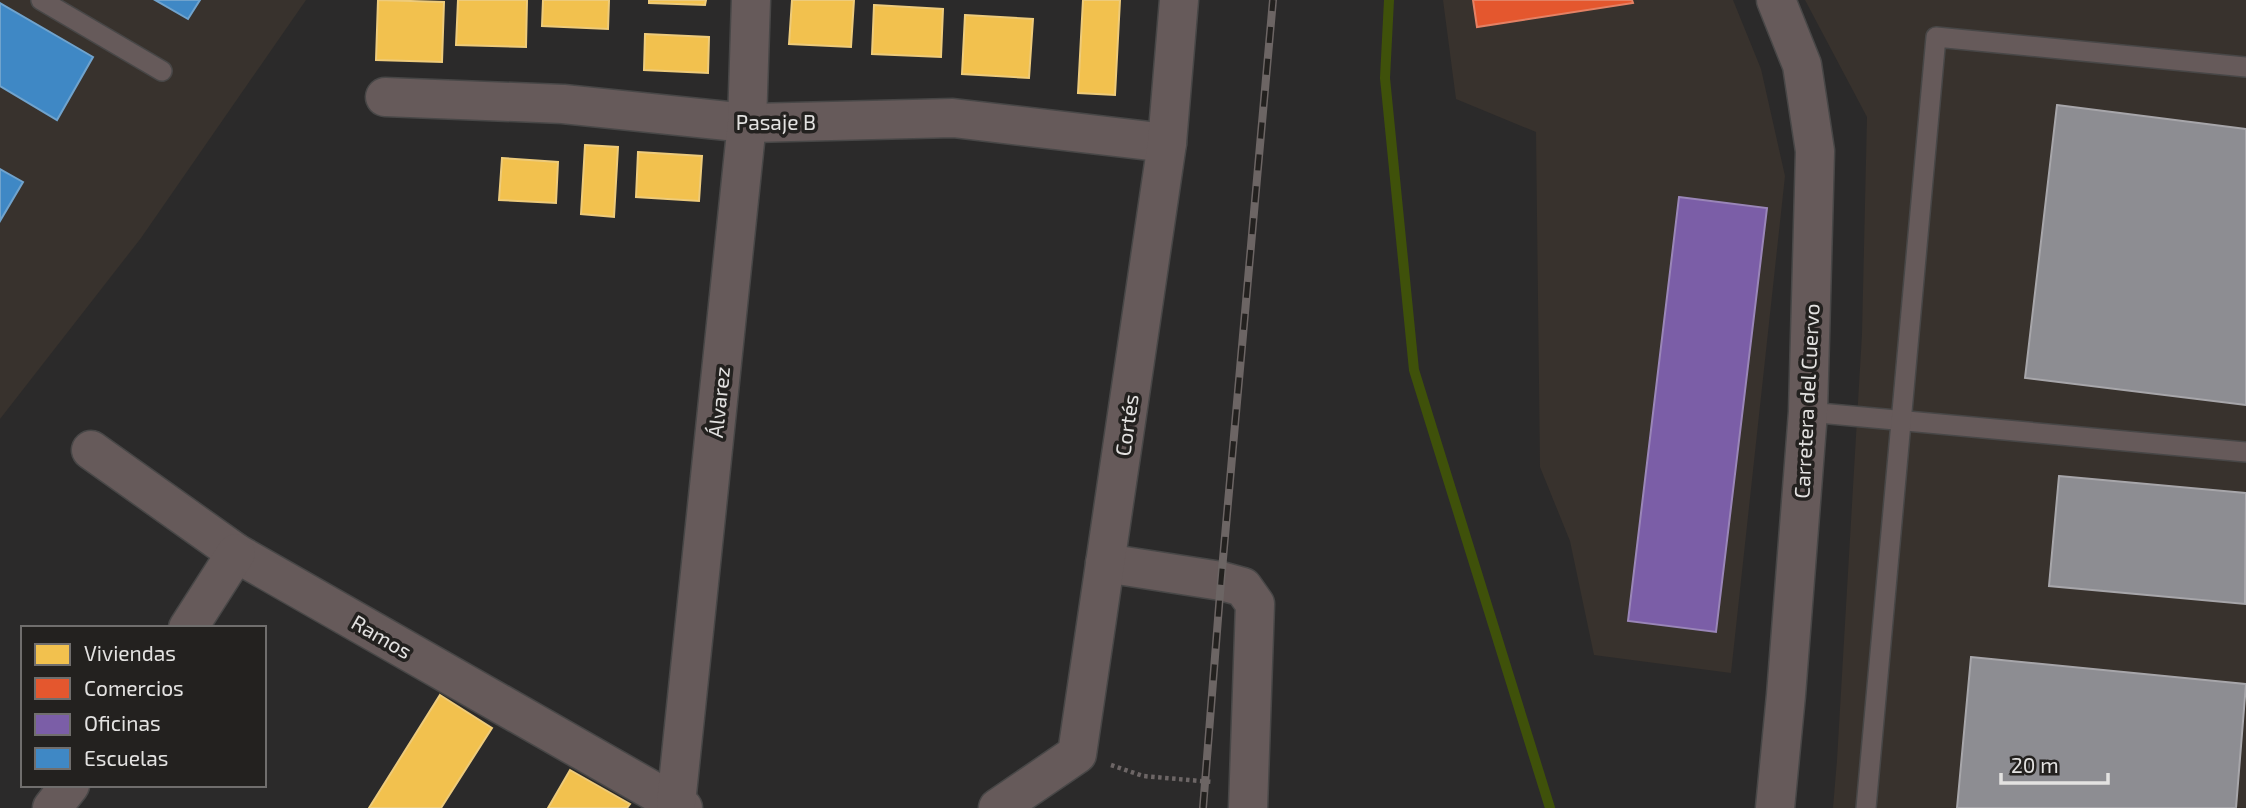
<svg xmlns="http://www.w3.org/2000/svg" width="2246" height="808" font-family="'Exo 2',sans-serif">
	<rect width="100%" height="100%" fill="#2b2a2a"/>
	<g fill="#38322d">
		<path d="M0,0H306L141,238L0,419Z"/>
		<path d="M1443,0H1733L1761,69L1785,176L1731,673L1594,655L1570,541L1540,467L1536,132L1456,99Z"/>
		<path d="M1805,0H2246V808H1833L1837,760L1862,334L1867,117Z"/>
	</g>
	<g fill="#f2c14e" stroke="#eecb7a" stroke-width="2">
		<path d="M378,0L444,2L442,62L376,60Z"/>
		<path d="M458,0H527L526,47L456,45Z"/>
		<path d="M543,0H609L608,29L542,26Z"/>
		<path d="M649,0H706L705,5L649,3Z"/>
		<path d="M792,0H854L851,47L789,44Z"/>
		<path d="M1083,0H1120L1115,95L1078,93Z"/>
		<path d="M874,5L943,9L941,57L872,54Z"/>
		<path d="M965,15L1033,19L1029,78L962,74Z"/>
		<path d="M645,34L709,37L708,73L644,70Z"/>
		<path d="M585,145L618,147L614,217L581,214Z"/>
		<path d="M638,152L702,156L699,201L636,197Z"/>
		<path d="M502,158L558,162L556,203L499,200Z"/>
		<path d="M440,695L492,728L441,808H369Z"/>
		<path d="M570,770L630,804L627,808H548Z"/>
	</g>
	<path fill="#e4572e" stroke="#e48164" stroke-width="2" d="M1473,0H1632L1633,3L1477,27Z"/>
	<path fill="#7b5ea7" stroke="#9a86b8" stroke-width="2" d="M1679,197L1767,208L1716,632L1628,621Z"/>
	<g fill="#3f88c5" stroke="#70a3cd" stroke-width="2">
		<path d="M155,0H200L188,19Z"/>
		<path d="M0,3L93,57L57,120L0,86Z"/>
		<path d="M0,169L23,182L0,221Z"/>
	</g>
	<g fill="#8d8d92" stroke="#a7a6aa" stroke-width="2">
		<path d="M2057,105L2246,129V405L2025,378Z"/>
		<path d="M2059,476L2246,493L2245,604L2049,586Z"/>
		<path d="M1971,657L2246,684L2236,808H1957Z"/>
	</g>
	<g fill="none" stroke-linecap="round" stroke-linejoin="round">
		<path stroke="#3f510a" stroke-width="10" d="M1389,0L1385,78L1414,370L1550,808"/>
		<g stroke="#484747" stroke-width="22">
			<g id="service">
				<path d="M41,0L162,71"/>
				<path d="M1808,412L2246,452"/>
				<path d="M1866,808L1936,37L2246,67"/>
			</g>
		</g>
		<g stroke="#484747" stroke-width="41">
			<g id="minor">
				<path d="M385,97L563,104L747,123L953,118L1167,143"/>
				<path d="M91,450L236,553L683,808"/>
				<path d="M1105,563L1221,581L1243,587L1255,604L1248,808"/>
				<path d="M188,628L236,553"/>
				<path d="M676,803L747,123L751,0"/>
				<path d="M52,808L70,785"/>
				<path d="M998,808L1077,754L1167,143L1179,0"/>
			</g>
		</g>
		<g stroke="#484747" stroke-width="41">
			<path id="tertiary" d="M1775,808L1786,695L1808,412L1815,151L1802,65L1776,0"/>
		</g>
		<path stroke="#6d6666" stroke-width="4.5" stroke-dasharray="3.5 3.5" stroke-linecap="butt" d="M1111,765L1143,776L1212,782"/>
		<use href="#service" stroke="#665a5a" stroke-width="19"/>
		<use href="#minor" stroke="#665a5a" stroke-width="38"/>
		<use href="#tertiary" stroke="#665a5a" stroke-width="38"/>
		<g stroke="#6c6564" stroke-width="8">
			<path id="rail" d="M1203,808L1221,581L1273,0"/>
		</g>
		<use href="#rail" stroke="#23211f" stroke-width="5" stroke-dasharray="16" stroke-linecap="butt"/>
	</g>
	<g text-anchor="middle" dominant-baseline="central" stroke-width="7" stroke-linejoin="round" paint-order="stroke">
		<g font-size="21" fill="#e3e2e1" stroke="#23211f">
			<text x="776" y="121">Pasaje B</text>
			<text transform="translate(1806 401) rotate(-87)">Carretera del Cuervo</text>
			<text transform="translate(718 402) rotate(-84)">Álvarez</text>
			<text transform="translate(1126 425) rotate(-82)">Cortés</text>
			<text transform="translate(382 636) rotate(30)">Ramos</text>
		</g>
	</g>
	<rect x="21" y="626" width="245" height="161" fill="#23211f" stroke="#706e6d" stroke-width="2"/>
	<rect x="35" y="644" width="35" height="21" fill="#f2c14e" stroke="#706e6d" stroke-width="2"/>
	<text x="84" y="661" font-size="21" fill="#e3e2e1">Viviendas</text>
	<rect x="35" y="678" width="35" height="21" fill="#e4572e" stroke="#706e6d" stroke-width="2"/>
	<text x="84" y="696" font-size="21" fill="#e3e2e1">Comercios</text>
	<rect x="35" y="714" width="35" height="21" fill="#7b5ea7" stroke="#706e6d" stroke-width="2"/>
	<text x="84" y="731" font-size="21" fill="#e3e2e1">Oficinas</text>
	<rect x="35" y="748" width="35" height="21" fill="#3f88c5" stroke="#706e6d" stroke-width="2"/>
	<text x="84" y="766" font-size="21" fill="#e3e2e1">Escuelas</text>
	<path d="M2001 773v10h107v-10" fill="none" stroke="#e3e2e1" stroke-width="3.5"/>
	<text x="2011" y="773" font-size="21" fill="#e3e2e1" stroke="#23211f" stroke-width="5" paint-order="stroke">20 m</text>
</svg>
